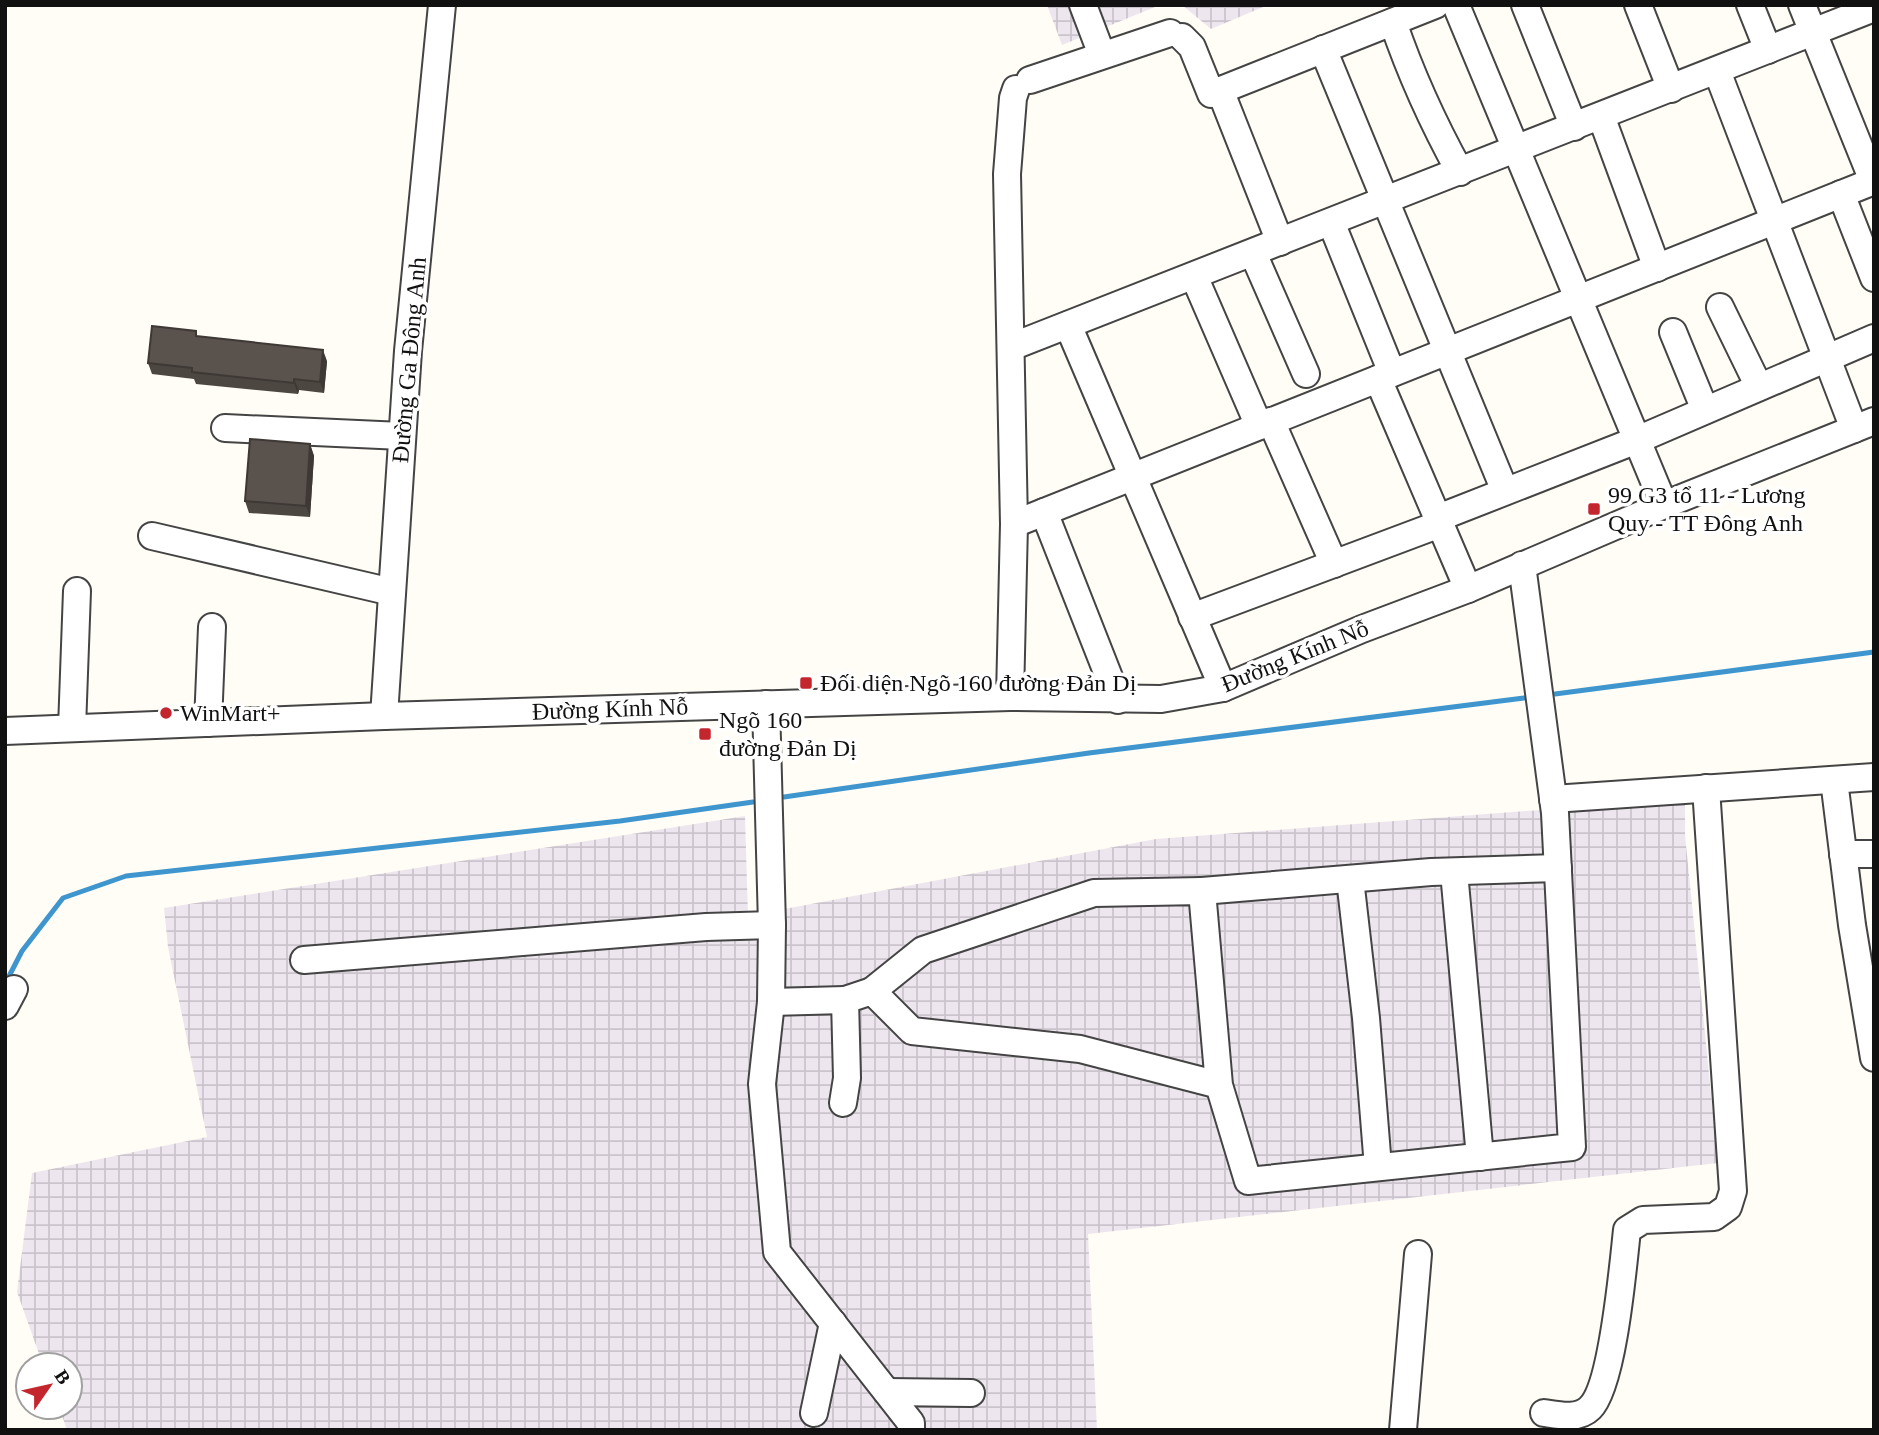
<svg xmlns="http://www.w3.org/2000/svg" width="1879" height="1435" font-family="Georgia,serif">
	<defs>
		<pattern id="industrial-grid" width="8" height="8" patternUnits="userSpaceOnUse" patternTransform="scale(1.75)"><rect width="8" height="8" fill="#eee6ef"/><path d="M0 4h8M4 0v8" fill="none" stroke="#cbc4cc"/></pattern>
	</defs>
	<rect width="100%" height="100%" fill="#fffdf5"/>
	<g fill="url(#industrial-grid)">
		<path d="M1047,5H1160L1062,45Z"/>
		<path d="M1182,5H1268L1211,29Z"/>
		<path d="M1685,799V835L1718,1163L1088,1234L1097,1430H67L59,1407H70V1365H43L17,1292L32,1173L207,1137L168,947L164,908L745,816L748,916L1156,839Z"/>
	</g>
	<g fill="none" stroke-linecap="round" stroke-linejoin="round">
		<g stroke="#3f96cf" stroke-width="5">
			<path d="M1555,694L1874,652"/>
			<path d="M784,797L1089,753L1524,698"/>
			<path d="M5,984L22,951L63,898L126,876L620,821L753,802"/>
		</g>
		<g stroke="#444" stroke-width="30">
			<g id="minor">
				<path d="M1083,5L1102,55"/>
				<path d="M1456,5L1664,505"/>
				<path d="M1525,5L1574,127"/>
				<path d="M1638,5L1671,89"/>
				<path d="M1750,5L1768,50"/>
				<path d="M1802,5L1873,181"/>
				<path d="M1393,22C1411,75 1433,123 1460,172"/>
				<path d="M1182,37L1192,47L1211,94L1435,5"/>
				<path d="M1323,49L1505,491"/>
				<path d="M1717,71L1854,429"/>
				<path d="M1030,80L1170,33"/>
				<path d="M1220,90L1280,242"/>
				<path d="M1601,116L1657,268"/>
				<path d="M1841,194L1874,278"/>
				<path d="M1331,222L1392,373"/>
				<path d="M1253,253L1306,374"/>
				<path d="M1194,276L1259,426"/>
				<path d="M1720,307L1759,387"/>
				<path d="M1068,325L1223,688"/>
				<path d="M1673,332L1705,410"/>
				<path d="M1011,347L1874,8"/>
				<path d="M1378,379L1468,589"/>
				<path d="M1271,421L1334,564"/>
				<path d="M225,428L402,436"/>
				<path d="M1044,512L1118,700"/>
				<path d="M1438,518L1637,440L1874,338"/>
				<path d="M1014,524L1874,181"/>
				<path d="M152,536L392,592"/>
				<path d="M1192,617L1440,524"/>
				<path d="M1010,697L1014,524L1007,174L1013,98L1016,89"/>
				<path d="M766,704L772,925L771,1002L762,1084L777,1252L911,1423V1430"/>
				<path d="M384,716L408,351L442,5"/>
				<path d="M208,723L212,627"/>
				<path d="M72,728L77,591"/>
				<path d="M5,731L384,716L1010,697L1161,699L1223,688L1362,629L1468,589L1664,505L1874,421"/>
				<path d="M1834,780L1852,925L1874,1058"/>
				<path d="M1553,799L1874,777"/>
				<path d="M1843,854H1874"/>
				<path d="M1454,872L1480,1157"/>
				<path d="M1350,879L1366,1018L1378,1167"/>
				<path d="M1202,891L1431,872L1558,868"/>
				<path d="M304,960L706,927L772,925"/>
				<path d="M771,1002L845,1000"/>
				<path d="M5,1006L14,989"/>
				<path d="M1219,1085L1080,1049L912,1031L872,991L923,950L1094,893L1202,891L1219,1085L1248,1181L1572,1147L1555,813L1522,565"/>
				<path d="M843,1103L847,1078L845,1000L872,991"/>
				<path d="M887,1392L971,1393"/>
				<path d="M814,1413L833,1323"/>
				<path d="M1544,1413C1558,1415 1578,1420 1590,1408C1613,1386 1623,1266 1627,1230L1643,1220L1714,1217L1728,1207L1733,1191L1706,788"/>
				<path d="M1403,1430L1418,1254"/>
			</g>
		</g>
		<use href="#minor" stroke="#fff" stroke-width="26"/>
	</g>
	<g fill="#4d4742">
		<path d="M198,337L327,361L324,393L299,390L298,394L196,384L194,379L152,374L148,363Z"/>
		<path d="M310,444L314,456L310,517L249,513L245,501Z"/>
	</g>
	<g fill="#3f3936">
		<path d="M323,350L327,361L324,393L320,382Z"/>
		<path d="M294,379L299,390L298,394L294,383Z"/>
		<path d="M310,444L314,456L310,517L306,506Z"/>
	</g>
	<g fill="#5a524d" stroke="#3f3936" stroke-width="2">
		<path d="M152,326L196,331V336L323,350L320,382L294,379V383L192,372V368L148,363Z"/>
		<path d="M250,439L310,444L306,506L245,501Z"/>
	</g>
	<g fill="#c4262e" stroke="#fff" stroke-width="2.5">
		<rect x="1587" y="502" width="14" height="14" rx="3.5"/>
		<rect x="799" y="676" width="14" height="14" rx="3.5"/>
		<circle cx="166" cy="713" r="7"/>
		<rect x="698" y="727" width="14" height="14" rx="3.5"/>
	</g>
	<g text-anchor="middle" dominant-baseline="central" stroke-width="7" stroke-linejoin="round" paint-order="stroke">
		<g font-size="24" fill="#111" stroke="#fff">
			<text transform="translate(409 360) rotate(-85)">Đường Ga Đông Anh</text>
			<text transform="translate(1295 656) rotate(-22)">Đường Kính Nỗ</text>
			<text transform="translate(610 709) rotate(-2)">Đường Kính Nỗ</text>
		</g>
		<g font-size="24" fill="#111" stroke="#fff" text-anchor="start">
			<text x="1608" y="495">99 G3 tổ 11 - Lương<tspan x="1608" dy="28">Quy - TT Đông Anh</tspan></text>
			<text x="820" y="683">Đối diện Ngõ 160 đường Đản Dị</text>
			<text x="180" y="713">WinMart+</text>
			<text x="719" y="720">Ngõ 160<tspan x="719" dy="28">đường Đản Dị</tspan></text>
		</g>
	</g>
	<rect width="1879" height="1435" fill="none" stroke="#111111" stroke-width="14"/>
	<g transform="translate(49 1386) rotate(56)"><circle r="33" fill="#ffffff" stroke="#a0a0a0" stroke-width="2"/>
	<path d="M0-5L12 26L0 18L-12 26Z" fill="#c4262e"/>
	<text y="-10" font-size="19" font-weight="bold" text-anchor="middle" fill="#111111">B</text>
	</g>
</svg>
